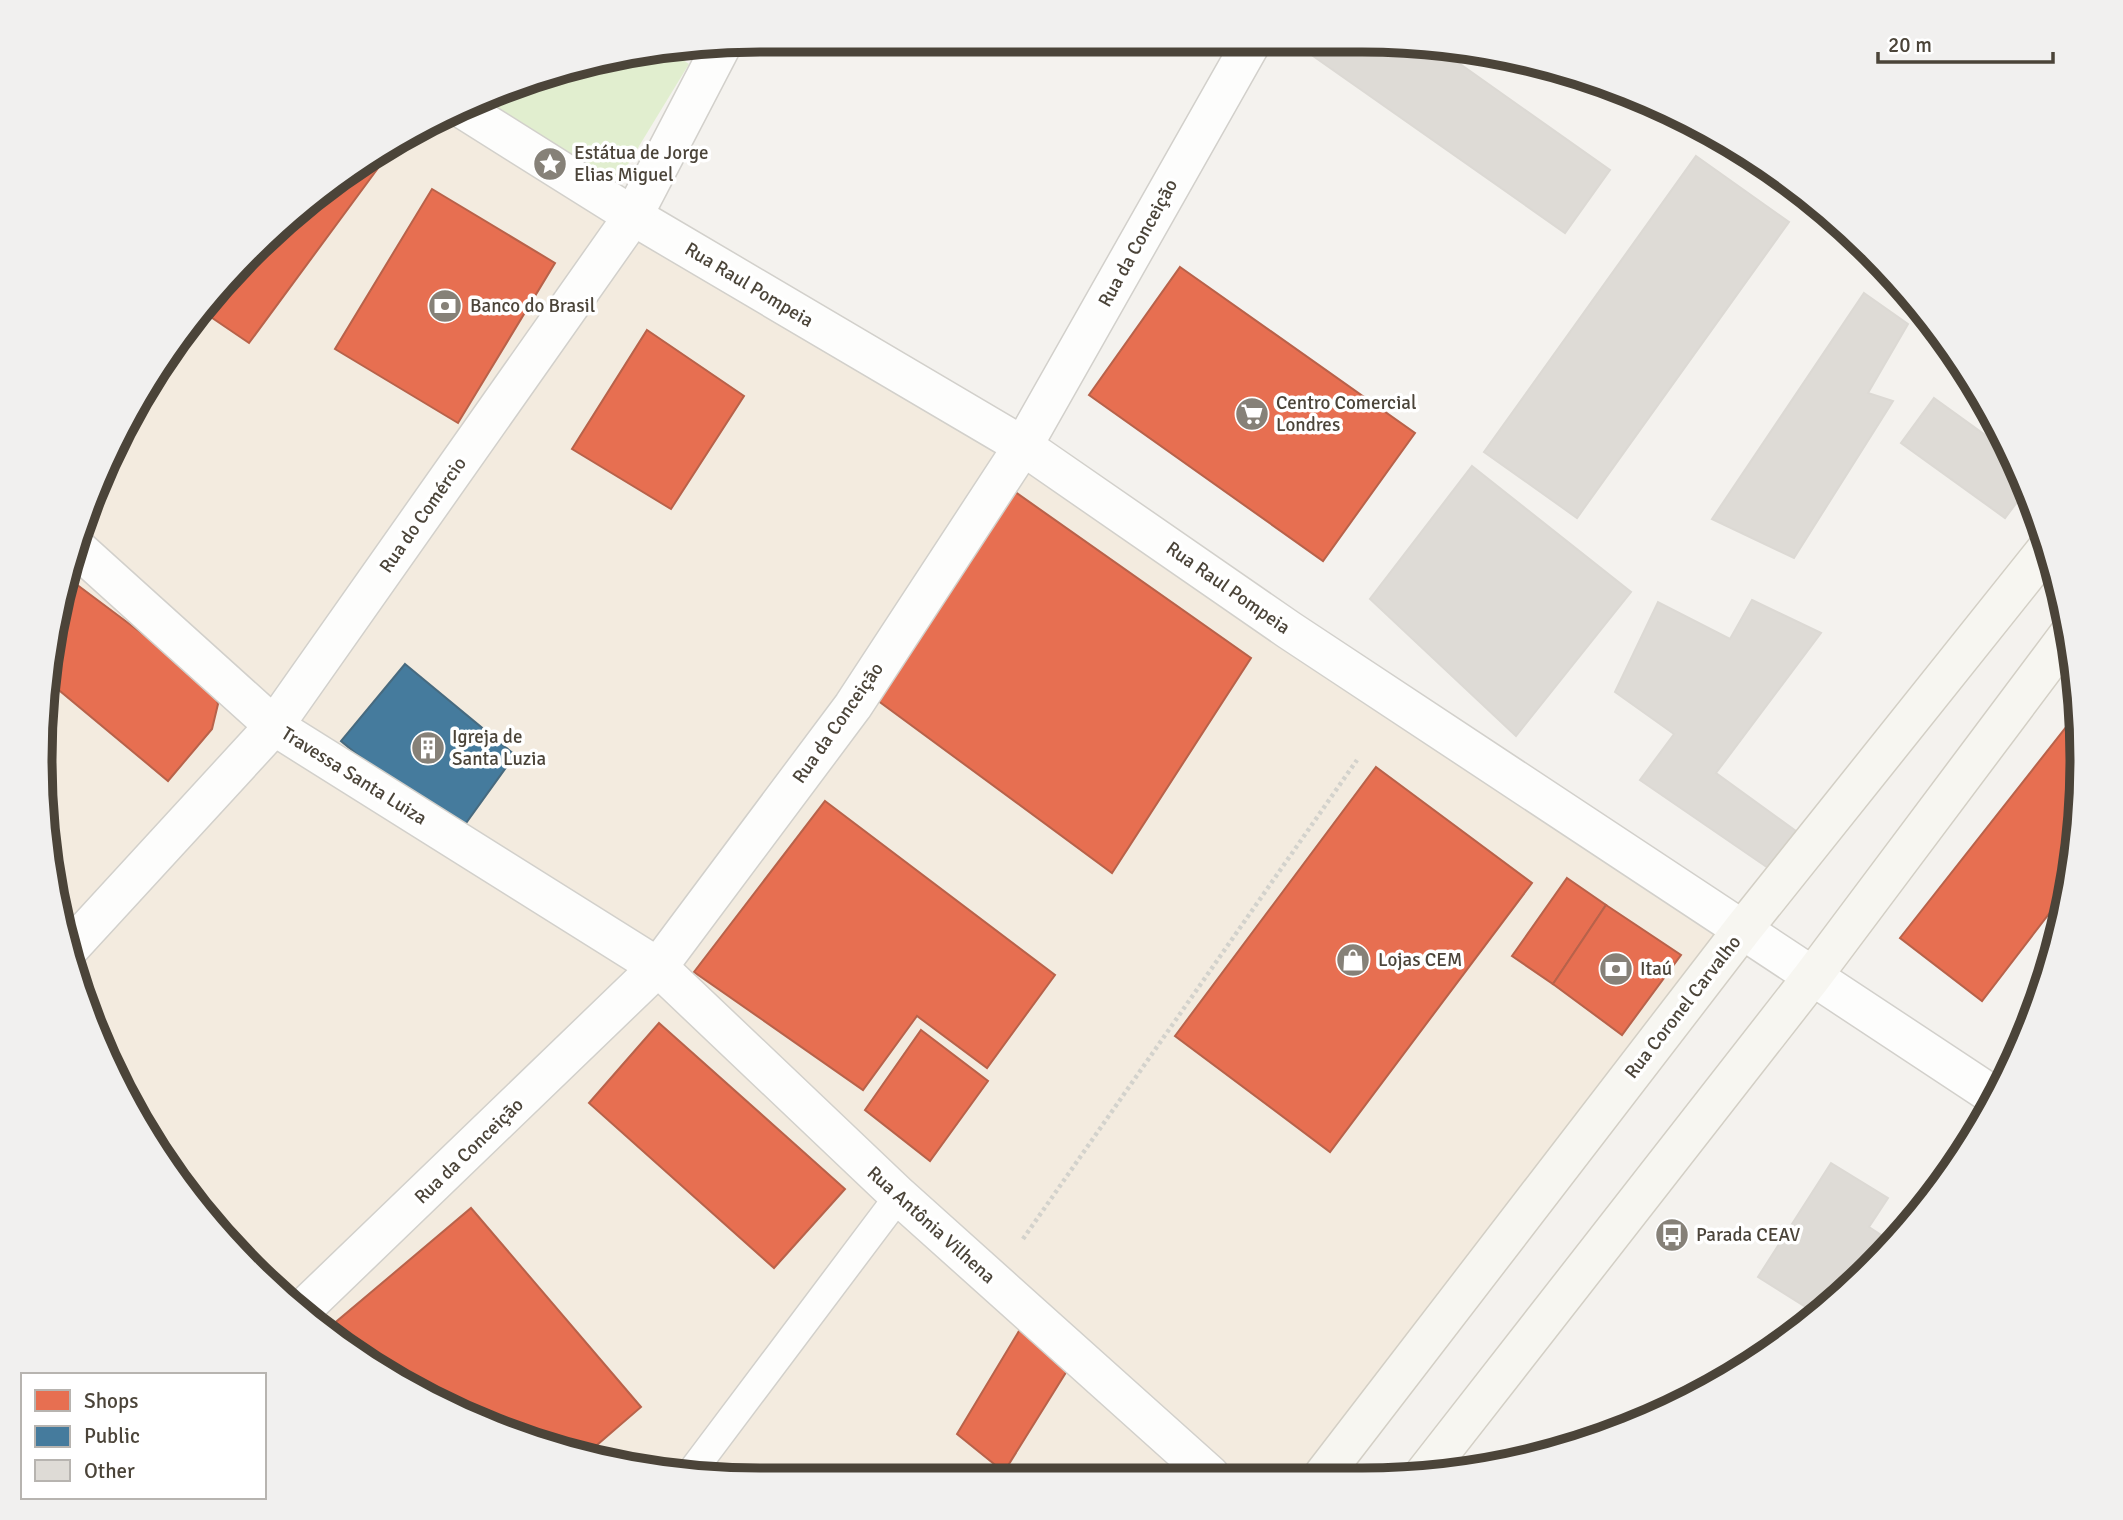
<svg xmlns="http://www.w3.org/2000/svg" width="2123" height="1520" font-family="Signika,sans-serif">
	<rect width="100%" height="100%" fill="#f4f2ee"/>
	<path fill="#f3ebdf" d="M461,108L1743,929L1324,1474L713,1478L574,1455L442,1406L322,1331L219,1234L161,1160L95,1036L46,854L40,760L54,620L114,442L219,286L360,161Z"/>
	<path fill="#e1eecf" d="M671,52L689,64L605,202L465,106L484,95L573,65Z"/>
	<g fill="#e76f51" stroke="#b8624a" stroke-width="2">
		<path d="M398,141L249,343L202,311L219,286L360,161Z"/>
		<path d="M432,189L555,263L458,423L335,349Z"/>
		<path d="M1180,267L1415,433L1323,561L1089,395Z"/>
		<path d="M647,330L744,396L671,509L572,449Z"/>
		<path d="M1011,489L1251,658L1112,873L877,700Z"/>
		<path d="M68,578L211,685L218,704L212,729L168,781L48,681L54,620Z"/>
		<path d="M2074,717L2078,721L2081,807L2068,889L1982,1001L1900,938Z"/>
		<path d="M1376,767L1532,883L1330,1152L1175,1036Z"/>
		<path d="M825,801L1055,975L987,1068L917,1016L863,1090L694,972Z"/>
		<path d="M1567,878L1606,905L1553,984L1512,956Z"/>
		<path d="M1606,905L1681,955L1622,1035L1553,984Z"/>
		<path d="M659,1023L845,1189L774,1268L589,1103Z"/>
		<path d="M921,1030L988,1081L930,1161L865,1110Z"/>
		<path d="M471,1208L641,1407L583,1457L442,1406L324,1332Z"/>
		<path d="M1022,1326L1070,1366L1004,1472L957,1434Z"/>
	</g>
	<path fill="#457b9d" stroke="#476a7f" stroke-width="2" d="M405,664L515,755L456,837L341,741Z"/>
	<g fill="#dedbd6" stroke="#dcd9d4" stroke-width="2">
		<path d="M1314,40H1363L1436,47L1610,170L1565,233L1306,51Z"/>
		<path d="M1696,156L1789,222L1577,518L1484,452Z"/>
		<path d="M1864,293L1908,324L1868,393L1893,401L1794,558L1712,519Z"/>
		<path d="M1934,398L2010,453L2027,489L2005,518L1901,443Z"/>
		<path d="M1472,466L1631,592L1516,736L1370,599Z"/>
		<path d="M1752,600L1821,633L1716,773L1800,834L1771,870L1640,780L1674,734L1615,692L1658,602L1730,639Z"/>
		<path d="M1831,1163L1888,1198L1869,1227L1892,1242L1916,1204L1924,1209L1847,1291L1836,1283L1817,1314L1758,1277Z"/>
	</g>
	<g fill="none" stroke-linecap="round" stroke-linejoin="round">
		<g stroke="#d2d0cb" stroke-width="31">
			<path id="service" d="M690,1474L899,1196"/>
		</g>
		<g stroke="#d2d0cb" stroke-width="41">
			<path id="pedestrian" d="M78,549L274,726L658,967"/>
		</g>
		<g stroke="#d2d0cb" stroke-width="41">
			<g id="minor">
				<path d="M461,108L633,216L1023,446L1289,630L1997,1098"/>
				<path d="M71,947L274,726L633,216L722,45"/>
				<path d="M658,967L899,1196L1210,1475"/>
				<path d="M301,1311L658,967L853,706L1023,446L1253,40"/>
			</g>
		</g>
		<g stroke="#d3cfc5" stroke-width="41">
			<g id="secondary">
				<path d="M1324,1474L1743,929L2049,546"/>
				<path d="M1424,1474L1812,977L2069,634"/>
			</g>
		</g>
		<path stroke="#d3d2cc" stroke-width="4.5" stroke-dasharray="3.5 3.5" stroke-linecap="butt" d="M1023,1239L1357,760"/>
		<use href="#service" stroke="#fdfdfc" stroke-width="28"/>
		<use href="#pedestrian" stroke="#fdfdfc" stroke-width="38"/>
		<use href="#minor" stroke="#fdfdfc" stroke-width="38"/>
		<use href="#secondary" stroke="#f7f6f1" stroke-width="38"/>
	</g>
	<defs>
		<g id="sight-disc" transform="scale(1.75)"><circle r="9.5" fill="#868178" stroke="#fff"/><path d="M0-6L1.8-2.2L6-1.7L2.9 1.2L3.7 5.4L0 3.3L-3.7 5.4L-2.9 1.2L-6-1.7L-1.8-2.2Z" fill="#fff"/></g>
		<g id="bank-disc" transform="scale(1.75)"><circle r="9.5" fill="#868178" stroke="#fff"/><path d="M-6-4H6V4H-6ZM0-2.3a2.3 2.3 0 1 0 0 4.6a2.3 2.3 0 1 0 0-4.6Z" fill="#fff"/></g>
		<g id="supermarket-disc" transform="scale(1.75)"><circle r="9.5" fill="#868178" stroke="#fff"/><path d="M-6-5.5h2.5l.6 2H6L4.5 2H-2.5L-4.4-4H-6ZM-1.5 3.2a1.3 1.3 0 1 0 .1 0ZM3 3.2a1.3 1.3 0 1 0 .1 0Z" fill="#fff"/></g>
		<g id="building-disc" transform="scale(1.75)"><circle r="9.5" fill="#868178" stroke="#fff"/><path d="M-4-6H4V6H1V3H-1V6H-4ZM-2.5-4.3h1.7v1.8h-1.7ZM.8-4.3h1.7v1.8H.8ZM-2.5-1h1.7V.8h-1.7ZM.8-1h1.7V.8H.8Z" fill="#fff"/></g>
		<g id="shop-disc" transform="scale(1.75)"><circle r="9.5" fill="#868178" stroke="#fff"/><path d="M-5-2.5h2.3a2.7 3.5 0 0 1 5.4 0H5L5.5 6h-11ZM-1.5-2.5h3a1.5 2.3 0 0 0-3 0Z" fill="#fff"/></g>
		<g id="bus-disc" transform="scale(1.75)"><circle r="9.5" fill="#868178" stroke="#fff"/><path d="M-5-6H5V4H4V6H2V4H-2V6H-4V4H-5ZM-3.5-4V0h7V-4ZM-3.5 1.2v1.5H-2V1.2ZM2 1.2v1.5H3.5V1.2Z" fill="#fff"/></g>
	</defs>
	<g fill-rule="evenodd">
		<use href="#sight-disc" x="550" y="164"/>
		<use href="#bank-disc" x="445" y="306"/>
		<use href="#supermarket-disc" x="1252" y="414"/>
		<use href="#building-disc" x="428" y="748"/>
		<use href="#shop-disc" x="1353" y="960"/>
		<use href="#bank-disc" x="1616" y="969"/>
		<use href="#bus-disc" x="1672" y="1235"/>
	</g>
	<g text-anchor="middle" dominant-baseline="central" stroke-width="7" stroke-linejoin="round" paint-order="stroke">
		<g font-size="19" fill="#4b4439" stroke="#fff" text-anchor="start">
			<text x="574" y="153">Estátua de Jorge<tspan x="574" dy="22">Elias Miguel</tspan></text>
			<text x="470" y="306">Banco do Brasil</text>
			<text x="1276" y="403">Centro Comercial<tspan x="1276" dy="22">Londres</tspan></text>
			<text x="452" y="737">Igreja de<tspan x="452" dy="22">Santa Luzia</tspan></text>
			<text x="1378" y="960">Lojas CEM</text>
			<text x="1640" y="969">Itaú</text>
			<text x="1696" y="1235">Parada CEAV</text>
		</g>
		<g font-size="19" fill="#4b4439" stroke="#fff">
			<text transform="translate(1138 243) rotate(-61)">Rua da Conceição</text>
			<text transform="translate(749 285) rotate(31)">Rua Raul Pompeia</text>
			<text transform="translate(423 515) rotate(-55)">Rua do Comércio</text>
			<text transform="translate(1228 588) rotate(35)">Rua Raul Pompeia</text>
			<text transform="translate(838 723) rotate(-55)">Rua da Conceição</text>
			<text transform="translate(354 776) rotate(32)">Travessa Santa Luiza</text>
			<text transform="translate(1683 1007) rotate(-52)">Rua Coronel Carvalho</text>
			<text transform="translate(469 1151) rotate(-44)">Rua da Conceição</text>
			<text transform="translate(931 1225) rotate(42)">Rua Antônia Vilhena</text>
		</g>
	</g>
	<path d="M0 0H2123V1520H0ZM760 52H1362A708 708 0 0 1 2070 760V760A708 708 0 0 1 1362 1468H760A708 708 0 0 1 52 760V760A708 708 0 0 1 760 52Z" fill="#f1f0ef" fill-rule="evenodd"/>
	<path fill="none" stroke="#4b4439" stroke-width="9" d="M760 52H1362A708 708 0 0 1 2070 760V760A708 708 0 0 1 1362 1468H760A708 708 0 0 1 52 760V760A708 708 0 0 1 760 52Z"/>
	<rect x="21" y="1373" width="245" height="126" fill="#ffffff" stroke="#b7b4b0" stroke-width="2"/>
	<rect x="35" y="1390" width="35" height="21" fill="#e76f51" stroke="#b7b4b0" stroke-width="2"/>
	<text x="84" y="1408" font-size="21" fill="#4b4439">Shops</text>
	<rect x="35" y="1426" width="35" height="21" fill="#457b9d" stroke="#b7b4b0" stroke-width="2"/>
	<text x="84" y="1443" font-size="21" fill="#4b4439">Public</text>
	<rect x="35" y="1460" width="35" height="21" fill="#dedbd6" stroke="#b7b4b0" stroke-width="2"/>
	<text x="84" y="1478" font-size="21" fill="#4b4439">Other</text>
	<path d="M1878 52v10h175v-10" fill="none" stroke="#4b4439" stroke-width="3.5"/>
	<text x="1888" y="52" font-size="21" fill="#4b4439" stroke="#ffffff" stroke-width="5" paint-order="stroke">20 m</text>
</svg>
